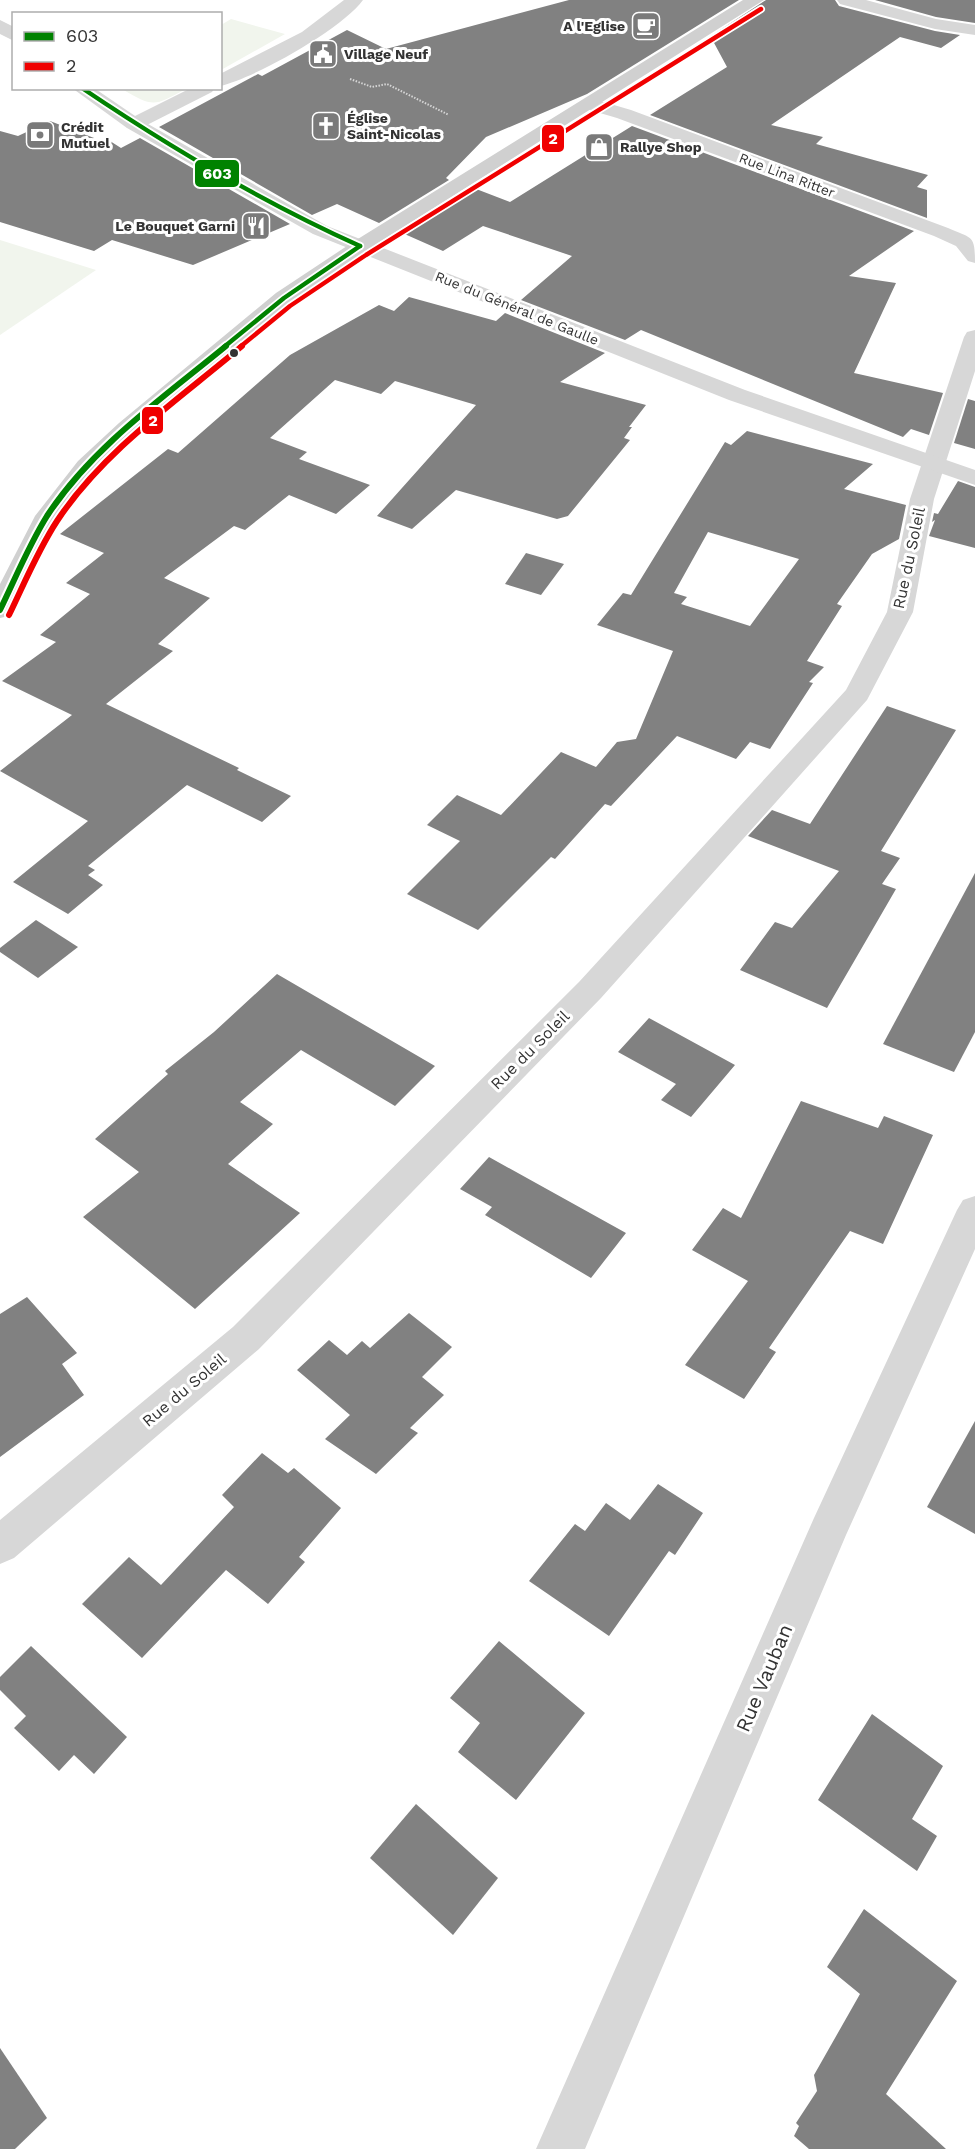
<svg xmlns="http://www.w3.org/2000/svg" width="975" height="2149" font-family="'Work Sans',sans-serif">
	<rect width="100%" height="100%" fill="#fff"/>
	<g fill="#f1f5ed">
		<path d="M231,19L285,34L221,70V25Z"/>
		<path d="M122,89H186C154,106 154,108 122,89Z"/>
		<path d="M0,240L96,270L0,335Z"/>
	</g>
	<g fill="#818181" fill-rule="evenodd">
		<path d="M569,0H739L587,94L486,137L446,178L449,180L379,223L337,204L312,215L159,127L258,74L262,76L347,30L386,49Z"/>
		<path d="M766,0H835L839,6L935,31L960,35L941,48L900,37L771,125L823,137L816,144L928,175L917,187L927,190V218L650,115L727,67L713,41L682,55Z"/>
		<path d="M875,0H975V23L936,17Z"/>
		<path d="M50,121L107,143L110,141L121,148L140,138L290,224L193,265L112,240L94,251L0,222V131L18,136Z"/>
		<path d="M632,126L914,231L849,276L896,283L854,373L943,393L929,435L911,429L903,437L641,330L625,340L521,300L572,256L483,226L443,251L400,232L471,187L510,202Z"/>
		<path d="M409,297L496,321L505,313L605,353L560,382L646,405L629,427H632L624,438L630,440L568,516L557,519L456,490L412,529L377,516L476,405L395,381L381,394L335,380L270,438L307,452L299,459L370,485L336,514L289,495L245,530L234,526L164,578L210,598L158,644L173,651L106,704L239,768L237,770L291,796L262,822L187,785L88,866L95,870L88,875L103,885L68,914L13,882L88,821L0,771L72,715L2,681L56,642L40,635L90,594L66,583L104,553L60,534L168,449L178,453L290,355L379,305L394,311Z"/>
		<path d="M968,399L975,401V449L954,443Z"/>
		<path d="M747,431L873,464L844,489L906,505L899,539L872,554L837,604L842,606L807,661L824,667L809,682L813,683L770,749L750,742L736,759L677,736L611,806L605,804L555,859L551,857L478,930L407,894L460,841L427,825L457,795L501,815L561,752L596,767L617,742L636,739L673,651L597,625L623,593L631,595L725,442L731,445ZM708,532L799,559L750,626L681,604L687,597L674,593Z"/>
		<path d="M958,481L975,487V548L929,536L935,520L932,522L934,513L938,514Z"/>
		<path d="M526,553L564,564L541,595L505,584Z"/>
		<path d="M887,706L956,730L881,851L900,858L882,884L896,889L827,1008L740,970L775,922L792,928L839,871L748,836L772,810L810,824Z"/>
		<path d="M975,873V1032L954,1072L883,1044Z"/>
		<path d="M36,920L78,947L38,978L0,952V948Z"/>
		<path d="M277,974L435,1066L395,1106L301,1050L240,1102L273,1124L228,1164L300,1213L195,1309L83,1217L139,1172L95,1139L168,1074L165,1071L214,1032Z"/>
		<path d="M649,1018L735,1065L691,1117L661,1100L676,1084L618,1052Z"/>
		<path d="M801,1101L878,1128L884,1116L933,1135L883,1244L850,1231L769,1348L776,1352L744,1399L685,1365L748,1281L692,1250L723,1208L741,1218Z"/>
		<path d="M489,1157L626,1233L591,1278L485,1215L492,1207L460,1189Z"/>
		<path d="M27,1297L77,1353L62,1364L84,1395L0,1457V1314Z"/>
		<path d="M409,1313L452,1347L422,1377L444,1395L410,1428L418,1433L376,1474L325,1439L350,1415L297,1370L329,1340L347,1355L362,1341L370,1348Z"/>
		<path d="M975,1421V1534L927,1507Z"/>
		<path d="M262,1453L288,1473L294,1468L341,1508L299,1557L305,1562L268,1604L226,1570L142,1658L82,1604L129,1557L161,1585L234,1507L222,1495Z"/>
		<path d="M658,1484L703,1513L675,1555L669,1551L609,1636L529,1581L575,1524L585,1531L606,1503L630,1520Z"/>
		<path d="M499,1641L585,1713L516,1800L458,1752L480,1723L450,1698Z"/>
		<path d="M31,1646L127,1737L94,1774L74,1755L59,1771L14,1728L26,1716L0,1690V1677Z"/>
		<path d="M872,1714L943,1766L912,1819L937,1836L917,1871L818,1800Z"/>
		<path d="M416,1804L498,1878L453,1935L370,1858Z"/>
		<path d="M864,1909L957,1981L886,2094L946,2149H809L794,2136L799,2126L796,2123L817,2091L814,2075L860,1994L827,1967Z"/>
		<path d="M0,2048L47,2118L15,2149H0Z"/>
	</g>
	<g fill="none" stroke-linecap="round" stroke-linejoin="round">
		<path stroke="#d6d6d6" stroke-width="2" stroke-dasharray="1.5 1.5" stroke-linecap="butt" d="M350,79L372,87L387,84L449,115"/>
		<g fill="#d7d7d7" fill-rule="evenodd">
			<path d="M344,0H363C342,29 255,78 220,86V74L302,32Z"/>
			<path d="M837,0H866L936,19L975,25V35L935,29L840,4Z"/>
			<path d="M191,88H215L212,92L141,128H127L125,124L127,120Z"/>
			<path d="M590,98L631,110L948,228C973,239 975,235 975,263L968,261L956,246L934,236L617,118L583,108L581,104L583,100Z"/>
			<path d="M975,330V371L934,499L913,612L867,700L601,998L259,1349L14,1558L0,1564V1520L233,1327L579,982L846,690L887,612L910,499L964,337L967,332Z"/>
			<path d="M975,1196V1249L846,1535L585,2149H536L814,1518L957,1210L963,1200Z"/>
		</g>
		<g fill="#d7d7d7" fill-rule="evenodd">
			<path d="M0,20L14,27V41L0,34Z"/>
			<path d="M72,88H94L141,120L327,226L745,390L975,470V485L729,400L313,234L127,128Z"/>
		</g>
		<path fill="#d0d0d0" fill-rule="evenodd" d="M743,0H764L367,250L292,303L135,433L94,471L59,518L13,610L9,616L0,618V584L35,516L78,461L119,423L276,293L353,242Z"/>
		<g stroke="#fff" stroke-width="8">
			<g id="bus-1-far1">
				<path d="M82,88C171,148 262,202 360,246"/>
				<path d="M224,347L284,298L360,246"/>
			</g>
		</g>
		<g stroke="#fff" stroke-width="10">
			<path id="bus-1" d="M0,610C15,579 29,545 47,516C92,447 164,397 226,346"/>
		</g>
		<g stroke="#fff" stroke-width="8">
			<path id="bus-2-far1" d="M240,347L290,306L366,255L761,9"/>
		</g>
		<g stroke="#fff" stroke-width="10">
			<path id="bus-2" d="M9,615C24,584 38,550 57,521C104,450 178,400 242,346"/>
		</g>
		<use href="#bus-1-far1" stroke="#008200" stroke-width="4.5"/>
		<use href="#bus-1" stroke="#008200" stroke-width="6"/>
		<use href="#bus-2-far1" stroke="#f00000" stroke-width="4.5"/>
		<use href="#bus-2" stroke="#f00000" stroke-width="6"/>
	</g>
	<defs>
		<g id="cafe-square" transform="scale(1.5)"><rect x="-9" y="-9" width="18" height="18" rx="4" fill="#7a7a7a" stroke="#fff"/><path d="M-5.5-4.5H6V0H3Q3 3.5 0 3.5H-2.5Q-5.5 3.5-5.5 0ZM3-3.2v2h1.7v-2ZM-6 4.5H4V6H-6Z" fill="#fff"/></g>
		<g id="civic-square" transform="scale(1.5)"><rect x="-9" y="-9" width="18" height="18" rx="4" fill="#7a7a7a" stroke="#fff"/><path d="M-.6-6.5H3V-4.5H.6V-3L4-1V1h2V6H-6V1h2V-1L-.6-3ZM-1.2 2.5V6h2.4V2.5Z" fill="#fff"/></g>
		<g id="church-square" transform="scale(1.5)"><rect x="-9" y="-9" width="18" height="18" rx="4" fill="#7a7a7a" stroke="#fff"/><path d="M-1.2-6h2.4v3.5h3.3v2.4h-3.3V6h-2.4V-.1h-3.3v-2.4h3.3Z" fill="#fff"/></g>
		<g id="bank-square" transform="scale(1.5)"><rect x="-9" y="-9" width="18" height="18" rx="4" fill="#7a7a7a" stroke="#fff"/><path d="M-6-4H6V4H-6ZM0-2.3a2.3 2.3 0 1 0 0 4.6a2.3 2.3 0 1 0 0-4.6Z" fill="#fff"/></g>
		<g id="shop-square" transform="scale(1.5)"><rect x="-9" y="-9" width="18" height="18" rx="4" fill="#7a7a7a" stroke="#fff"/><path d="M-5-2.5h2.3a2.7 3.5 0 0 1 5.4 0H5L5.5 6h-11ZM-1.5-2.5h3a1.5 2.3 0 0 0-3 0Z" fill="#fff"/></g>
		<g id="restaurant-square" transform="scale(1.5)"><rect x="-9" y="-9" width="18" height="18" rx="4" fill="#7a7a7a" stroke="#fff"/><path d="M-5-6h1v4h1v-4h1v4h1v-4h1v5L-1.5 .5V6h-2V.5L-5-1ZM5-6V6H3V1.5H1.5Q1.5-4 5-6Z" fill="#fff"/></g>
	</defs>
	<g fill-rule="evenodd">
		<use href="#cafe-square" x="646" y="26"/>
		<use href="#civic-square" x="323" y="54"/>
		<use href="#church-square" x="326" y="126"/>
		<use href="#bank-square" x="40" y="135"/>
		<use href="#shop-square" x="599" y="147"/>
		<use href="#restaurant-square" x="256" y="226"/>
	</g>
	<circle fill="#333" stroke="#fff" stroke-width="2" cx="234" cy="353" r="5"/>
	<g text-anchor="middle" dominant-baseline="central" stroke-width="6" stroke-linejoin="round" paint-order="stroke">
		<g font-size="14" font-weight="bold" fill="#333" stroke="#fff" text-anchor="start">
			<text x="625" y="26" text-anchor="end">A l'Eglise</text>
			<text x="344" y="54">Village Neuf</text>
			<text x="347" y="118">Église<tspan x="347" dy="16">Saint-Nicolas</tspan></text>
			<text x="61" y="127">Crédit<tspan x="61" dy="16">Mutuel</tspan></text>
			<text x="620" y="147">Rallye Shop</text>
			<text x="235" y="226" text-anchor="end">Le Bouquet Garni</text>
		</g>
		<g font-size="14" fill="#333" stroke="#fff">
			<text transform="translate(787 175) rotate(21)">Rue Lina Ritter</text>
			<text transform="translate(517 308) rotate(22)">Rue du Général de Gaulle</text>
		</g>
		<g font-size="16" fill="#333" stroke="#fff">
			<text transform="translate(909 558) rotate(-78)">Rue du Soleil</text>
			<text transform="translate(530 1050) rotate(-45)">Rue du Soleil</text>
			<text transform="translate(184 1390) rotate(-40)">Rue du Soleil</text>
		</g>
		<g font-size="20" fill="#333" stroke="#fff">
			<text transform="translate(764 1678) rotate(-67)">Rue Vauban</text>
		</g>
	</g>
	<g stroke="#fff" stroke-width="2">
		<rect x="541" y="124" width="24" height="29" rx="6" fill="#f00000"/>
		<rect x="194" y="159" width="46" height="29" rx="6" fill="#008200"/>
		<rect x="141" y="406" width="23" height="29" rx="6" fill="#f00000"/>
	</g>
	<g font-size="16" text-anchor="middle" font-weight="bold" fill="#fff">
		<text x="553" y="144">2</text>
		<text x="217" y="179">603</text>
		<text x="153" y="426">2</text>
	</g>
	<rect x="12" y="12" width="210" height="78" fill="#ffffff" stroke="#adadad" stroke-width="1.5"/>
	<rect x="24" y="32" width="30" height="9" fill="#008200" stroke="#adadad" stroke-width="1.5"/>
	<text x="66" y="42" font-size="18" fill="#333333">603</text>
	<rect x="24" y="62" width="30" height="9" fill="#f00000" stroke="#adadad" stroke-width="1.5"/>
	<text x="66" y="72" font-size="18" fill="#333333">2</text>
</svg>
